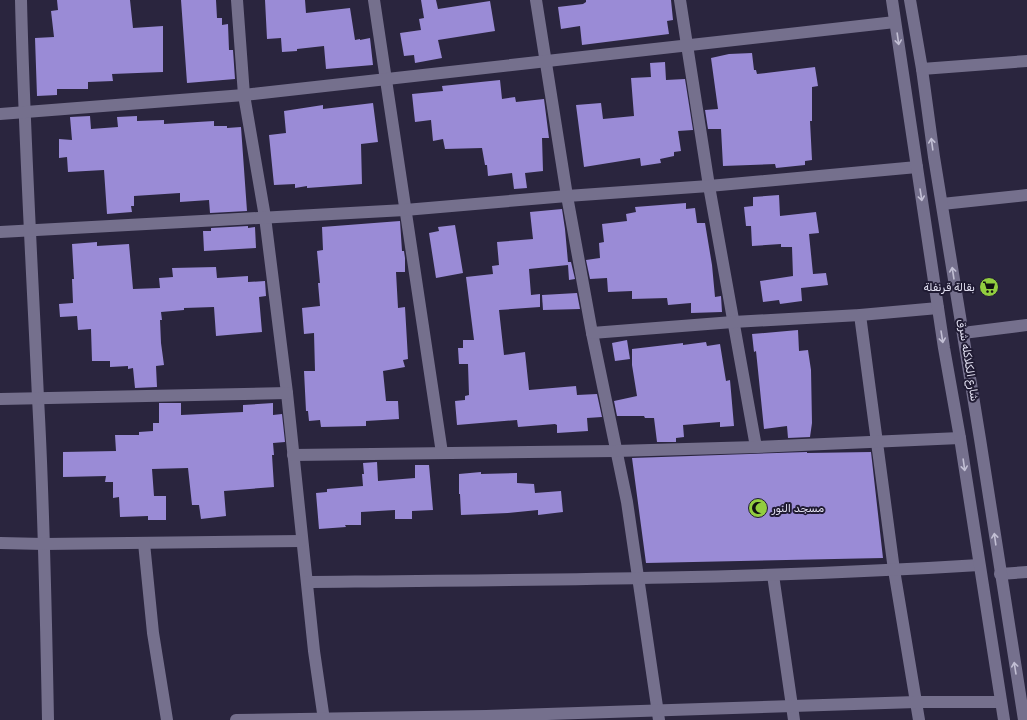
<svg xmlns="http://www.w3.org/2000/svg" width="1027" height="720" font-family="Rubik,'Noto Naskh Arabic',sans-serif">
	<rect width="100%" height="100%" fill="#2a253e"/>
	<g fill="#9a8bd6">
		<path d="M57,0H130L133,28L163,26V72L112,74L113,81L88,82V89H57V95L37,96L35,38L54,37L51,11L58,10Z"/>
		<path d="M181,0H216L217,18H222V25L228,24L229,50H233L235,79L187,83Z"/>
		<path d="M265,0H305L306,13L350,8L355,40L360,39V40L370,38L373,65L326,69L324,46L297,49V51L282,52L281,38L267,39Z"/>
		<path d="M421,0H436L438,9L490,1L495,31L438,40L442,58L415,63L414,55L404,56L400,33L421,30L419,19L424,18Z"/>
		<path d="M586,0H671L673,20L667,21L669,34L582,45L580,26L561,29L558,7L583,4L586,2Z"/>
		<path d="M752,53L754,70H756L757,74L815,67L818,86L812,87V121H810L812,160L805,161V165L776,168L775,164L723,166L721,129H708L705,110L718,109L711,58L729,54Z"/>
		<path d="M665,62L666,80L685,79L693,130L678,131L681,151L674,152V156L660,159L661,163L641,166L640,158L584,167L576,105L601,103L603,119L634,116L631,78L651,77L650,63Z"/>
		<path d="M500,80L502,99L515,97L516,102L544,99L549,138H542L543,171L525,173L527,188L514,189L512,173L488,176L487,165H485L482,148L445,149L443,139L433,141L431,120L415,122L412,94L443,91L442,86Z"/>
		<path d="M373,103L378,142L361,144L362,184L307,188V186L295,188V184L274,185L269,135L286,133L284,111L323,105V109Z"/>
		<path d="M90,116L91,129L118,127L117,117L137,116V121L164,120V124L214,121V126H227V128L241,127L247,211L210,213L209,200L180,202V193L134,196V206H131L132,212L107,214L104,170L68,172L67,157L59,158V139L72,140L70,117Z"/>
		<path d="M779,195L780,216L816,212L819,233L809,234L813,274L826,273L828,285L801,288L802,301L780,304L779,300L763,302L760,281L793,276L792,247H781V244L752,246L751,226H746L744,207L753,206V197Z"/>
		<path d="M686,203V209L695,208L697,223H705L712,265L715,297L721,296L722,312L691,313V303L668,305L667,298L632,299V291L608,292L607,278L590,279L586,260L600,258L599,243L604,242L602,224L627,221L626,214L636,212L635,207Z"/>
		<path d="M562,209L565,229L568,262H571L575,279L569,280L568,265L529,269L531,295L540,294V307L499,310L504,355L525,352L529,390L576,386L577,395L597,394L602,417L587,418L588,431L557,433V425L555,424L518,427L517,420L457,425L455,401L465,400V396L469,395L468,364H459L458,348H463V340H474L466,277L493,274L492,266L499,265L497,242L533,239L530,212Z"/>
		<path d="M400,221L402,251H404L405,258V272H396L398,308L405,307L408,359L403,360L405,367L383,371L386,401H398L399,419L366,421V426L321,427L320,420L309,421L308,411H306L304,371H315L314,333L304,334L302,308L320,306L318,283H320L317,251L323,250L322,227Z"/>
		<path d="M455,225L463,273L436,278L429,233L439,231L438,227Z"/>
		<path d="M248,226V228L255,227L256,248L204,251L203,231H211V228Z"/>
		<path d="M97,242V246L129,244L133,289L160,288L159,278L173,277L172,268L216,267L217,278L248,276V282L265,281L266,296L259,297L262,332L216,336L214,307L184,308V310L161,312L162,320H160L161,343L164,365L156,366L157,387L135,388L133,368L128,369V366L110,367V361H92L91,329L78,330L77,316L60,317L59,304L73,303L72,279H74L72,244Z"/>
		<path d="M577,293L580,309L543,310L542,295Z"/>
		<path d="M798,330L799,351L808,350L811,370L812,423L810,437L788,438L787,426L764,429L756,351L754,352L752,334Z"/>
		<path d="M627,340L630,359L615,361L612,343Z"/>
		<path d="M706,342L707,346L720,344L726,381L730,380L734,426L720,427V422L683,425L684,437L676,438V442H657L654,418H645L644,416H617L614,401L637,396L632,365V349L683,343V345Z"/>
		<path d="M159,403H181V415L243,412V405L273,403V415L282,414L285,442L273,443L274,455H272L274,487L224,491L226,516L201,519L199,505H192L188,468L152,469L154,496H166V520H148V516L120,517L119,497L113,498V482H105L106,476L63,477V452L116,451L115,435H139V432L153,431V423H159Z"/>
		<path d="M807,452V453L871,452L883,558L646,563L632,458Z"/>
		<path d="M377,462L378,481L415,478V465H429L433,510L412,511V519H395V510L361,512V525H345L346,527L319,529L316,493L327,492V489L363,486L362,474H364L363,463Z"/>
		<path d="M481,472V474L517,473V483L534,484L535,493L561,491L563,512L538,515V510L508,513L461,515L460,494H459V474Z"/>
	</g>
	<g fill="none" stroke-linecap="round" stroke-linejoin="round">
		<g stroke="#75708d" stroke-width="12">
			<path d="M21,0C24,133 32,265 38,398C44,505 46,613 48,720"/>
			<path d="M237,0L244,95L265,217L287,393L314,651L324,720"/>
			<path d="M374,0L442,453"/>
			<path d="M536,0L567,196L592,333L627,502L659,720"/>
			<path d="M680,0L709,186L756,447"/>
			<path d="M922,69L1027,61"/>
			<path d="M0,114L244,95L895,22"/>
			<path d="M942,204L1027,195"/>
			<path d="M0,232L405,210L567,196L709,186L917,167"/>
			<path d="M860,315L894,570L919,720"/>
			<path d="M592,333L733,322L860,315L938,308"/>
			<path d="M963,333L1027,325"/>
			<path d="M0,399L287,393"/>
			<path d="M293,455L616,451L756,447L960,438"/>
			<path d="M0,543L44,544L302,541"/>
			<path d="M144,543L153,633L167,720"/>
			<path d="M1000,574L1027,572"/>
			<path d="M773,575L794,720"/>
			<path d="M307,582C531,580 755,579 979,565"/>
			<path d="M236,720L486,716L916,702H1001"/>
		</g>
		<g stroke="#75708d" stroke-width="12">
			<path d="M892,0L944,348L960,438L1004,720"/>
			<path d="M910,0L922,69L934,157L980,439L1024,720"/>
		</g>
	</g>
	<defs><path id="oneway-shaft" d="M-6 0H5M1.5-3L5.5 0L1.5 3" fill="none" stroke-width="1.6" stroke-linecap="round" stroke-linejoin="round"/></defs>
	<g stroke="#c2bfd4">
		<use href="#oneway-shaft" transform="translate(898 39) rotate(82)"/>
		<use href="#oneway-shaft" transform="translate(932 144) rotate(-98)"/>
		<use href="#oneway-shaft" transform="translate(921 195) rotate(81)"/>
		<use href="#oneway-shaft" transform="translate(953 273) rotate(-99)"/>
		<use href="#oneway-shaft" transform="translate(942 337) rotate(81)"/>
		<use href="#oneway-shaft" transform="translate(964 465) rotate(82)"/>
		<use href="#oneway-shaft" transform="translate(995 539) rotate(-98)"/>
		<use href="#oneway-shaft" transform="translate(1015 668) rotate(-99)"/>
	</g>
	<defs>
		<g id="supermarket-disc" transform="scale(1)"><circle r="9.5" fill="#92cd3f" stroke="#201b33"/><path d="M-6-5.5h2.5l.6 2H6L4.5 2H-2.5L-4.4-4H-6ZM-1.5 3.2a1.3 1.3 0 1 0 .1 0ZM3 3.2a1.3 1.3 0 1 0 .1 0Z" fill="#111"/></g>
		<g id="mosque-disc" transform="scale(1)"><circle r="9.5" fill="#92cd3f" stroke="#201b33"/><path d="M3.5-4.9A6 6 0 1 0 3.5 4.9A5 5 0 1 1 3.5-4.9Z" fill="#111"/></g>
	</defs>
	<g fill-rule="evenodd">
		<use href="#supermarket-disc" x="989" y="287"/>
		<use href="#mosque-disc" x="758" y="508"/>
	</g>
	<g text-anchor="middle" dominant-baseline="central" stroke-width="4" stroke-linejoin="round" paint-order="stroke">
		<g font-size="11" fill="#e3e1f2" stroke="#201b33" text-anchor="end">
			<text x="975" y="287">بقالة قرنفلة</text>
			<text x="772" y="508" text-anchor="start">مسجد النور</text>
		</g>
		<g font-size="11" fill="#e3e1f2" stroke="#201b33">
			<text transform="translate(968 360) rotate(81)">شارع الكلاكله شرق</text>
		</g>
	</g>
</svg>
